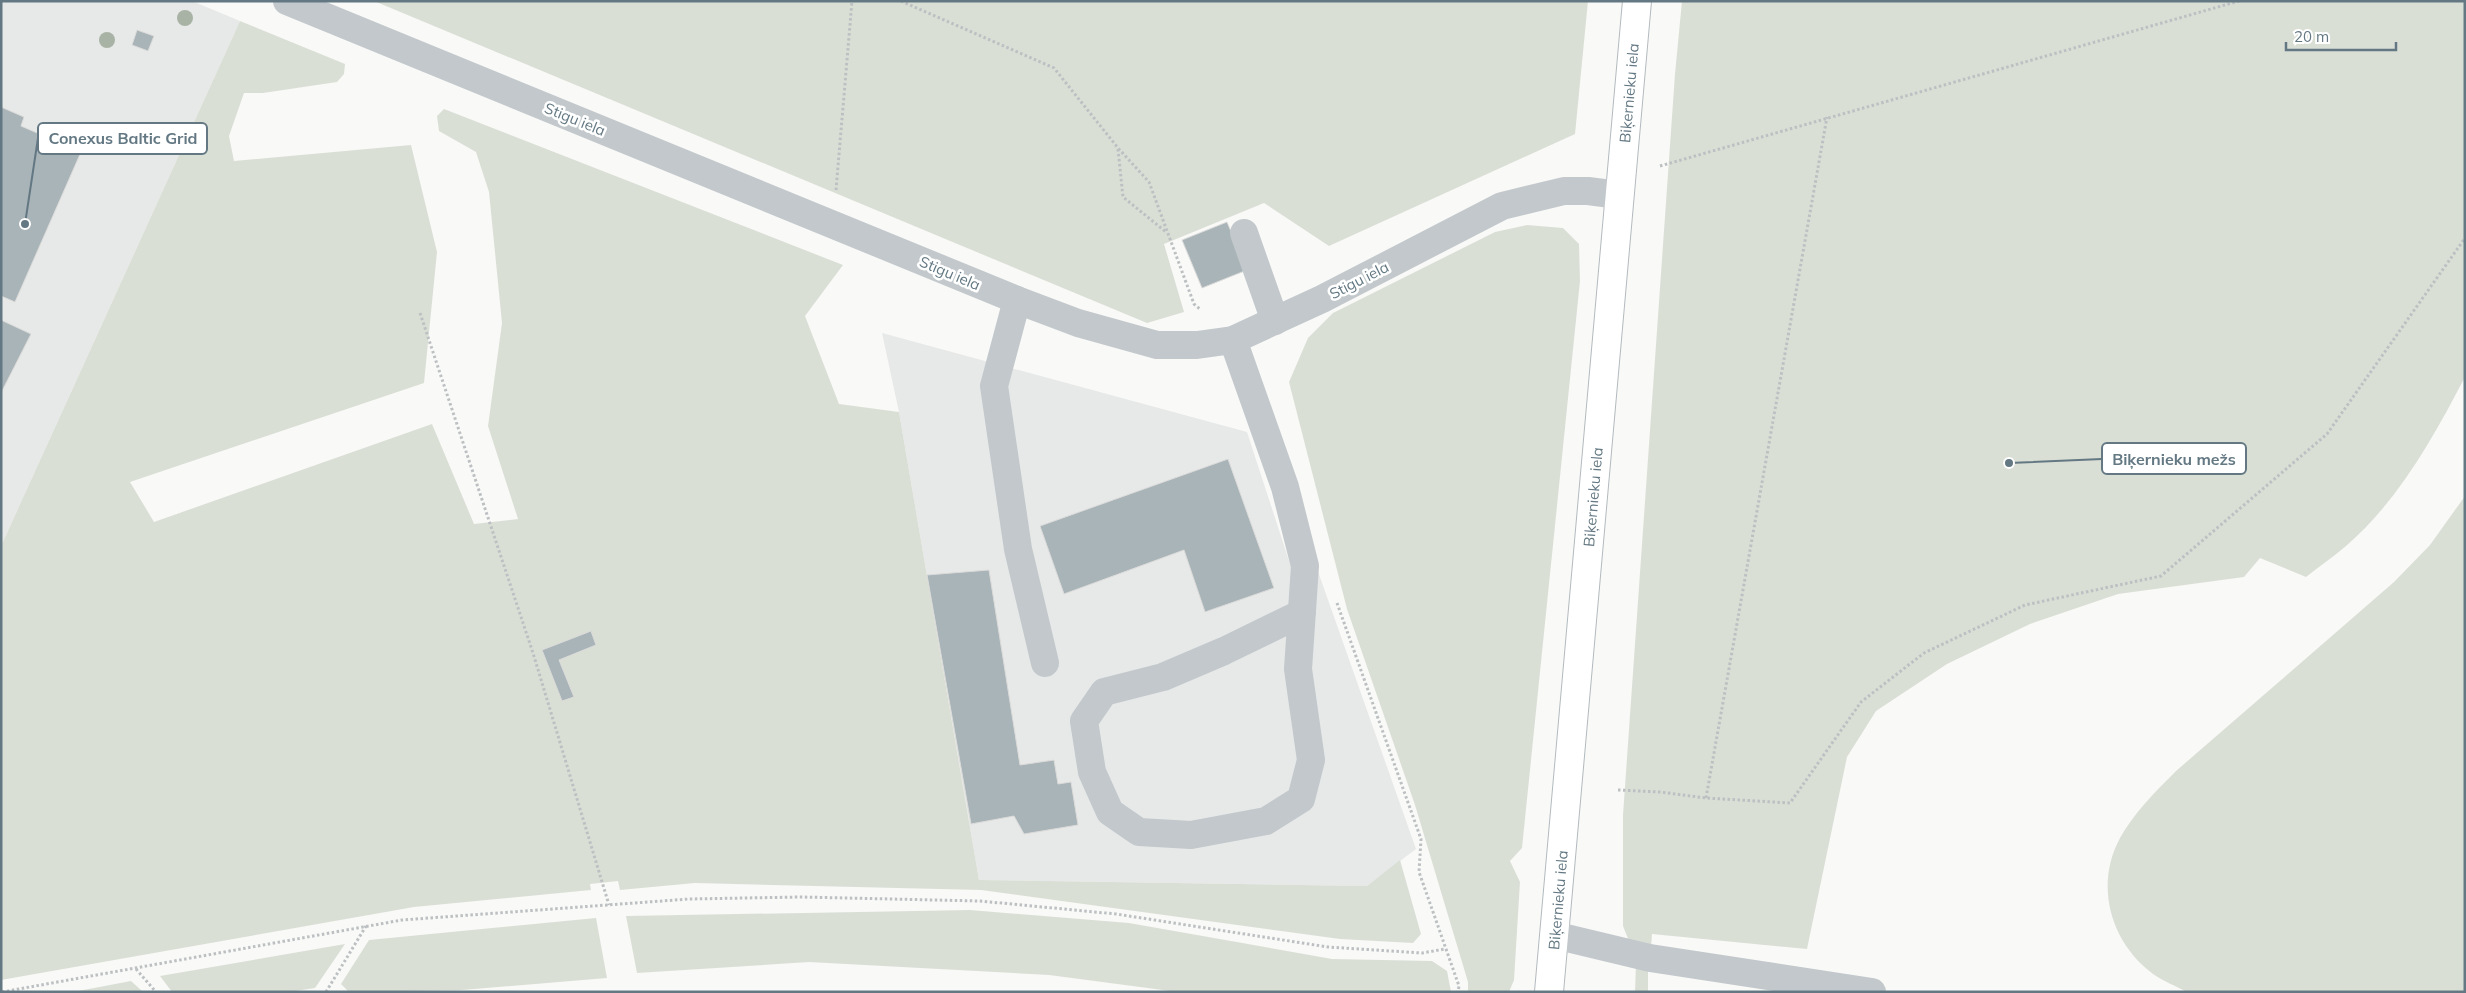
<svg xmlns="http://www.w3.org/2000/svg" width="2466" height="993" font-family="Mulish,sans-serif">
	<rect width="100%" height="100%" fill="#f9f9f7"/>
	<g fill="#e7e9e8">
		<path d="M1,1H192L240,21L1,546Z"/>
		<path d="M882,333L1247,432L1293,573L1315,563L1416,849L1367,886L979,880L899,412Z"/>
	</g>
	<g fill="#dadfd6">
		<path d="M374,1H1588L1575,134L1329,246L1264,203L1164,244L1184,312L1147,323Z"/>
		<path d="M1682,1H2465V377C2433,438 2399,500 2346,546C2333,557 2320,566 2306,577L2260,558L2244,577L2118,594L2030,624L1947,664L1876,711L1847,757L1807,949L1652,934L1651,948L1629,941L1623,926V815L1675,74Z"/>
		<path d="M240,21L345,64L344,74L337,82L263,93H244L229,136L234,161L411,145L437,252L424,383L130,482L154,522L432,424L474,524L518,519L488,426L502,323L489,192L476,152L439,131L437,116L444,109L843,265L805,316L839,404L899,412L979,880L1367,886L1400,860L1421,934L1413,943L1340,939L981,890L695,883L620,890L618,881L590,884L591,890L414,907L1,980V546Z"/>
		<path d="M1527,225L1563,228L1579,244L1580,281L1522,848L1510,861L1520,882L1514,980L1509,992H1468V982L1415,805L1347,609L1289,382L1308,338L1333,313L1495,232Z"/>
		<path d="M2465,496V992H2187C2176,986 2163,981 2153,974C2111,943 2094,886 2120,838C2134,813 2155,792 2176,771L2394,582L2430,545Z"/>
		<path d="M970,910L1129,923L1332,959L1432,961L1447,971L1451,992H1178L1049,975L809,962L637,973L626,916Z"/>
		<path d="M596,918L607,978L462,990L349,992L341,984L369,940Z"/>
		<path d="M345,944L315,988L288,992H172L160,976Z"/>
		<path d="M1636,963L1648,966V992H1635Z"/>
		<path d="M131,981L143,992H73Z"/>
	</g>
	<g fill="#a9b4b9" stroke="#dbdbd9">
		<path d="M137,30L154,36L148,51L132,45Z"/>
		<path d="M1,107L24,117L21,126L81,152L15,302L1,296Z"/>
		<path d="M1227,222L1247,270L1202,288L1182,240Z"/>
		<path d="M1,320L31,334L1,393Z"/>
		<path d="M1228,459L1274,588L1205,612L1184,550L1064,594L1040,526Z"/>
		<path d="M989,570L1020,765L1054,760L1058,784L1071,782L1078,825L1024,834L1014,816L971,824L927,575Z"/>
		<path d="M591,631L596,645L559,660L574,697L562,701L542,650Z"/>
	</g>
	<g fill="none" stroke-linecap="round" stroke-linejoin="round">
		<g stroke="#b3babe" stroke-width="30">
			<path id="major" d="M1549,992L1637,1"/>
		</g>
		<g stroke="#bcc0c2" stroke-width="3" stroke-dasharray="2.5 2.5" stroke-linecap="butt">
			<path d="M901,1L1054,68L1118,148L1149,182L1194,304L1201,310"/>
			<path d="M1118,149L1123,197L1166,232"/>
			<path d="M1660,166L2239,1"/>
			<path d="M836,190L852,1"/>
			<path d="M420,313L533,653L609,905"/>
			<path d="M1337,603L1421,839L1419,872L1459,986L1458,992"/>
			<path d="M1618,790L1660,792L1706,798L1790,803L1861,702L1924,653L2025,605L2161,576L2327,434L2465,238"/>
			<path d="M1706,798L1827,117"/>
			<path d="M136,969L156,992"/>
			<path d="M2,992L402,920L689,899L801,897L980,901L1116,914L1328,947L1422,953L1445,949"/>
			<path d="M326,992L366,926"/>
		</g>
		<g stroke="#c2c8cb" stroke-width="28">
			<path d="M287,1L1017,300L1078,323L1157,345H1197L1233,340L1322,299L1502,206L1564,191H1588L1619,195"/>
			<path d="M1244,233L1275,321"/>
			<path d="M1017,300L994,386L1018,549L1045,663"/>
			<path d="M1233,340L1285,487L1305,566L1298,669L1311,760L1301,799L1266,821L1191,835L1139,832L1110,812L1092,772L1084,721L1104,692L1163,677L1224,651L1302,613"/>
			<path d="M1554,935L1650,958L1872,992"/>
		</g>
		<use href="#major" stroke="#fff" stroke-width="28"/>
	</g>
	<g fill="#a9b3a5">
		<circle cx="185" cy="18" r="8"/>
		<circle cx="107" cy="40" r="8"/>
	</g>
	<g text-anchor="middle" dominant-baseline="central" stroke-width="5" stroke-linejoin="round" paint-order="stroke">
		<g font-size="15" fill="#637883" stroke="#fff">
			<text transform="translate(1629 93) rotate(-85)">Biķernieku iela</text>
			<text transform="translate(575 119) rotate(22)">Stigu iela</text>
			<text transform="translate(950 273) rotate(23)">Stigu iela</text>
			<text transform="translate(1359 280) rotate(-27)">Stigu iela</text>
			<text transform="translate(1593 497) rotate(-85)">Biķernieku iela</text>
			<text transform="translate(1558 900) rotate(-85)">Biķernieku iela</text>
		</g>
	</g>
	<path fill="none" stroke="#637883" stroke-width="2" d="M25 224L38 138M2009 463L2102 459"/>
	<g fill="#637883" stroke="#fff" stroke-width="2">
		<circle cx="25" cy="224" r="5"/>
		<circle cx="2009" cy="463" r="5"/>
	</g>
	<g fill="#fff" stroke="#637883" stroke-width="2">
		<rect x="38" y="123" width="169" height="31" rx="5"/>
		<rect x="2102" y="443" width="144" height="31" rx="5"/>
	</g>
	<g font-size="16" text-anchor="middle" font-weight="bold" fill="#637883">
		<text x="123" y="144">Conexus Baltic Grid</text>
		<text x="2174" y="465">Biķernieku mežs</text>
	</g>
	<rect width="2466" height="993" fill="none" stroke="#637883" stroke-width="5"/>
	<path d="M2286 42v8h110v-8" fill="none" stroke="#637883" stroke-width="2.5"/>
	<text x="2294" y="42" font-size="15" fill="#637883" stroke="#ffffff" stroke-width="4" paint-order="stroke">20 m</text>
</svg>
